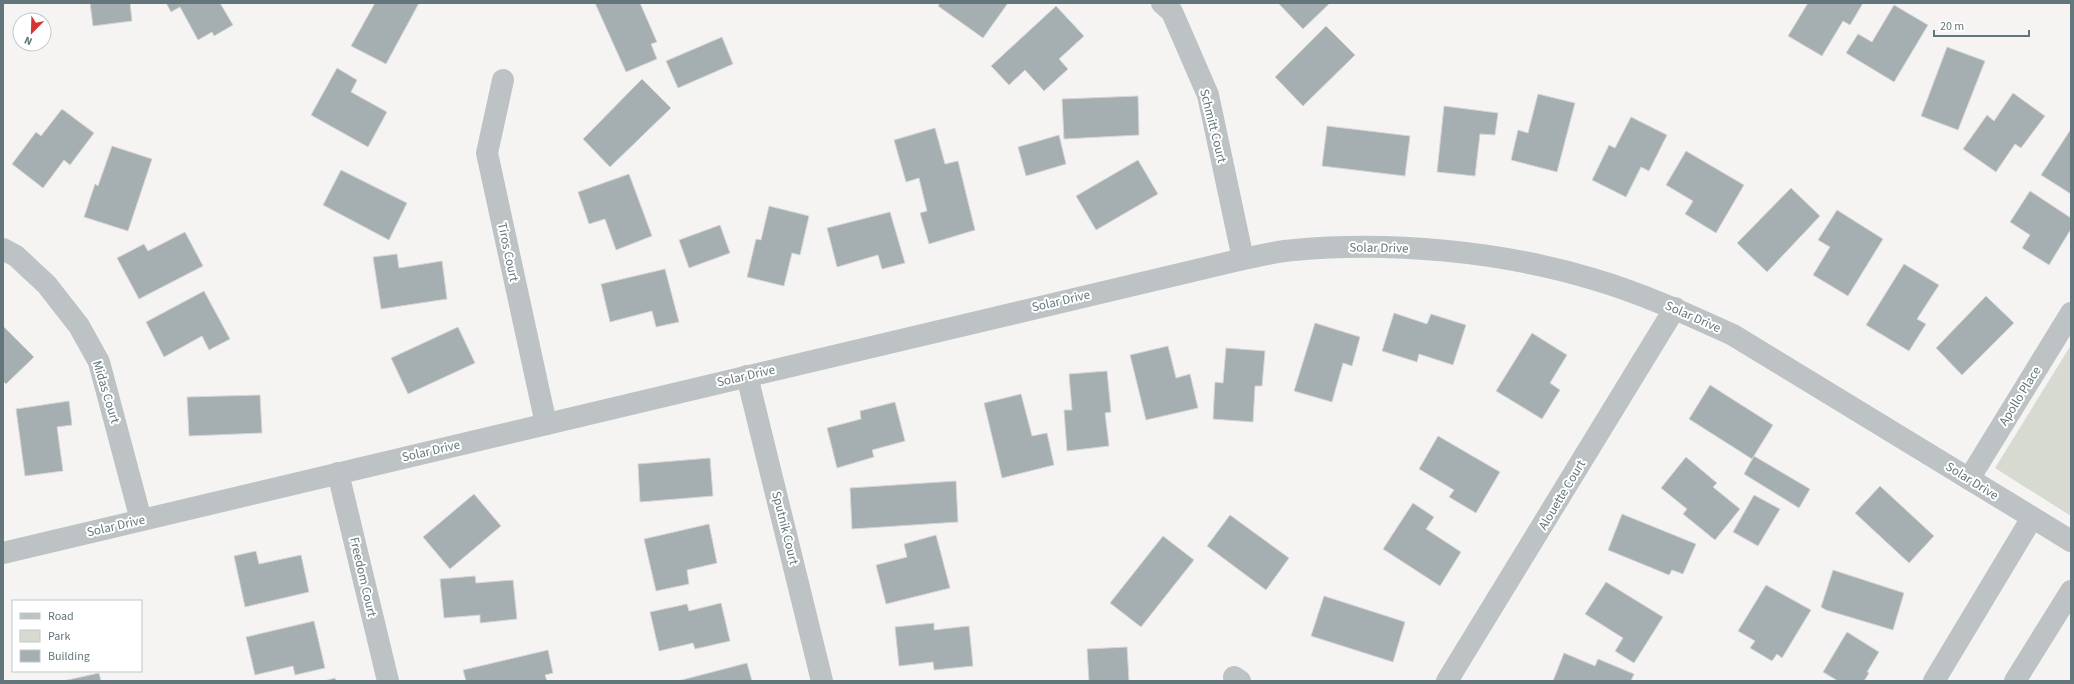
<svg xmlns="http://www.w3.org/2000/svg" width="2074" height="684" font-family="'Source Sans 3',sans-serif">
	<rect width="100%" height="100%" fill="#f5f4f2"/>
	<path fill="#d6dad1" d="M2071,345V516L1995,468Z"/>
	<g fill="#a5aeb1" stroke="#d7d6d5">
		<path d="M90,3H130L132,21L93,26Z"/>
		<path d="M166,3H220L233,25L214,36L212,32L198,40L180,7L171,12Z"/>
		<path d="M375,3H419L386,64L351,46Z"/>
		<path d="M595,3H640L657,42L651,44L657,59L626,72Z"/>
		<path d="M940,3H1008L983,38L938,6Z"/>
		<path d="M1278,3H1330L1303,29Z"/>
		<path d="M1808,3H1863L1850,25L1843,21L1822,56L1788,36Z"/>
		<path d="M1894,5L1928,25L1894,82L1846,53L1858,34L1872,42Z"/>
		<path d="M1056,6L1084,36L1059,59L1068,69L1044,91L1025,70L1009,85L991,66Z"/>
		<path d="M1326,26L1355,55L1303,106L1275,77Z"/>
		<path d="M722,37L733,64L678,88L666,61Z"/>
		<path d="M1947,47L1985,61L1958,130L1921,116Z"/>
		<path d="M337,68L357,80L351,92L387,112L368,147L311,115Z"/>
		<path d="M642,79L671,108L610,167L583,139Z"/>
		<path d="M2013,93L2045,116L2021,148L2015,144L1996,172L1963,149L1987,115L1994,121Z"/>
		<path d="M1538,94L1575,103L1557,172L1511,160L1518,130L1528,133Z"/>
		<path d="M1138,96L1139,135L1064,139L1062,99Z"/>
		<path d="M1444,106L1498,113L1495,135L1480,134L1475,176L1437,172Z"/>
		<path d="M62,109L94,133L70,165L64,160L43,188L12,164L36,132L41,136Z"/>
		<path d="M1631,117L1667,135L1649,171L1641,167L1626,197L1592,180L1609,145L1615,148Z"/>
		<path d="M1327,126L1410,136L1405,176L1322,166Z"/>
		<path d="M935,128L945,164L958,161L975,230L929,244L920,213L927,211L919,178L906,182L894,140Z"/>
		<path d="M2071,129V194L2041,175Z"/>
		<path d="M1059,135L1066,164L1026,176L1018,147Z"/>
		<path d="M112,146L152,159L128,231L84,217L95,184L98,186Z"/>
		<path d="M1686,151L1744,185L1716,233L1685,214L1693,201L1666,185Z"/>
		<path d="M1138,160L1158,194L1096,230L1076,196Z"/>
		<path d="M341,170L407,203L389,240L323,205Z"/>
		<path d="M629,174L652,236L616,250L605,219L589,224L578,192Z"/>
		<path d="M1791,188L1820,216L1767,272L1737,243Z"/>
		<path d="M2030,191L2071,218V229L2049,265L2022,248L2030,235L2010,222Z"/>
		<path d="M769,206L809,216L800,255L792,253L784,286L747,277L756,239L761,240Z"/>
		<path d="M1837,210L1883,239L1848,296L1813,275L1830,247L1818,240Z"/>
		<path d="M890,212L905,263L882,269L878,255L837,267L827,228Z"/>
		<path d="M720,225L730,253L689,268L679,240Z"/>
		<path d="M185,232L203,266L139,299L117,258L144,244L148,251Z"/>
		<path d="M397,254L399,268L442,261L447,299L381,309L373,257Z"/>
		<path d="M1904,264L1939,285L1917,319L1926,324L1909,351L1866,325Z"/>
		<path d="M665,269L679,322L656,327L652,311L610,322L601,284Z"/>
		<path d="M204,291L230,339L209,350L202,336L164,357L146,322Z"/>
		<path d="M1986,296L2014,323L1962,375L1936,348Z"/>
		<path d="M1394,313L1427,324L1431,314L1466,325L1453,365L1419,354L1417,362L1382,351Z"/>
		<path d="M1315,323L1360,337L1352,366L1343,363L1332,402L1294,391Z"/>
		<path d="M3,326L34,357L6,384L3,381Z"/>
		<path d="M458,327L475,363L408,394L391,358Z"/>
		<path d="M1532,333L1567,355L1550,383L1560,390L1542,419L1496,391Z"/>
		<path d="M1168,346L1176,378L1190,374L1198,408L1146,420L1130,355Z"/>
		<path d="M1226,348L1265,351L1262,386H1255L1253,422L1213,419L1215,382L1223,383Z"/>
		<path d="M1107,371L1111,412L1105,413L1109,446L1067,451L1064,410H1072L1069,374Z"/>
		<path d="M1710,385L1773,425L1752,459L1689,419Z"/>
		<path d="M1021,394L1032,436L1047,433L1054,465L1002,478L984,403Z"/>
		<path d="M260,395L262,433L189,436L187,397Z"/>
		<path d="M69,401L72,425L57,427L63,471L25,476L16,409Z"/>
		<path d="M895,402L905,441L872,450L874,457L837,468L827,428L861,419L860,411Z"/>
		<path d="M1438,436L1500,472L1476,513L1449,497L1454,490L1419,469Z"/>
		<path d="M1754,456L1810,489L1799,508L1744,474Z"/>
		<path d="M1686,457L1717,483L1713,487L1740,509L1715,540L1683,514L1687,509L1661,488Z"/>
		<path d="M710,458L713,496L640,502L638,464Z"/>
		<path d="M956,481L958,522L852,529L850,488Z"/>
		<path d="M1880,486L1934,536L1909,563L1855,513Z"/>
		<path d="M474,494L501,526L450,569L423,537Z"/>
		<path d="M1754,495L1780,509L1758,546L1733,532Z"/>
		<path d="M1413,503L1434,517L1426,529L1461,552L1440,586L1383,549Z"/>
		<path d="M1622,514L1696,544L1683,574L1672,570L1669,575L1608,550Z"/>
		<path d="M1230,515L1289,558L1266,590L1207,546Z"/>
		<path d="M709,524L717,563L687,570L689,584L656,591L644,539Z"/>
		<path d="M936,535L950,588L886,604L876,565L907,557L904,544Z"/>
		<path d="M1163,536L1194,560L1141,627L1110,603Z"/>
		<path d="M256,551L259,564L301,555L309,592L245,607L234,556Z"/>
		<path d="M1833,570L1904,593L1893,630L1826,610L1821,607Z"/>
		<path d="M475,576L476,583L513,580L517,619L480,623V615L444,618L440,579Z"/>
		<path d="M1606,582L1663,617L1634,663L1615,651L1623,638L1585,614Z"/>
		<path d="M1766,585L1811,610L1782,658L1777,654L1772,661L1750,648L1755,641L1738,631Z"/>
		<path d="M1324,596L1405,622L1393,662L1311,636Z"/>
		<path d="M721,603L730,641L695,649L693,643L659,651L650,612L687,604L689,611Z"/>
		<path d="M314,621L325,668L295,675L293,666L255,675L246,637Z"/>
		<path d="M934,623V630L969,626L973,666L934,670L933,662L899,666L895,627Z"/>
		<path d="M1847,632L1879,652L1867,672L1869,673L1864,681H1838L1823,672Z"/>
		<path d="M1127,647L1129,681H1089L1087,649Z"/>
		<path d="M548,650L553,673L545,675L547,681H466L463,670Z"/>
		<path d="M1564,653L1595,666L1598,659L1634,674L1631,681H1553Z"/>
		<path d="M747,663L752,681H678Z"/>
		<path d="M99,673L101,681H63Z"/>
		<path d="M335,678L336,681H324Z"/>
	</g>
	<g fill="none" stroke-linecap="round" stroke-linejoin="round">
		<g stroke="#bdc2c4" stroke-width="22">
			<path d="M1162,3L1172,12L1208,95L1243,259"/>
			<path d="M503,80L487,153L546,424"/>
			<path d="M3,249L16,256L47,285L79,326L99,362L141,520"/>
			<path d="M747,376L822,681"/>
			<path d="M338,473L388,681"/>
			<path d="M1969,479L2071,313"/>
			<path d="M3,553L1243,259C1260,256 1277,251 1294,250C1390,241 1500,251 1593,279C1641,293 1687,314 1733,335L2071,541"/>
			<path d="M1234,677L1240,681"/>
			<path d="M1447,681L1675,308"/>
			<path d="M1934,681L2032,518"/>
			<path d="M2015,681L2071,591"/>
		</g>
	</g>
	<g text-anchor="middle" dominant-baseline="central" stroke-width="4" stroke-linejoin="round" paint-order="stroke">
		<g font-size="13" fill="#63767b" stroke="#fff">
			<text transform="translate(1213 126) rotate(76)">Schmitt Court</text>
			<text transform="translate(1379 248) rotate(1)">Solar Drive</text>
			<text transform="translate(508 252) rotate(78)">Tiros Court</text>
			<text transform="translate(1061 301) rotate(-13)">Solar Drive</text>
			<text transform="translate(1693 317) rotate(24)">Solar Drive</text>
			<text transform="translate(746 376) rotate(-13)">Solar Drive</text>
			<text transform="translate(106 392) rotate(73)">Midas Court</text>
			<text transform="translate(2020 396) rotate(-58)">Apollo Place</text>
			<text transform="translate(431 451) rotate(-13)">Solar Drive</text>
			<text transform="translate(1972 481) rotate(32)">Solar Drive</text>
			<text transform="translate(1562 495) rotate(-59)">Alouette Court</text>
			<text transform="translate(116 526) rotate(-13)">Solar Drive</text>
			<text transform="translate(785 528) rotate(76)">Sputnik Court</text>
			<text transform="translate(363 577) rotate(77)">Freedom Court</text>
		</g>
	</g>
	<rect width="2074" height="684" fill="none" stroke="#63767b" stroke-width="8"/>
	<rect x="12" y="600" width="130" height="72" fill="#ffffff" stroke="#c1c8ca"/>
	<rect x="20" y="613" width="20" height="6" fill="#bdc2c4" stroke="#c1c8ca"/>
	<text x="48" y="620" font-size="12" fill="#63767b">Road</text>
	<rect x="20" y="630" width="20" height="12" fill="#d6dad1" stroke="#c1c8ca"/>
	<text x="48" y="640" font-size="12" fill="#63767b">Park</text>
	<rect x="20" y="650" width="20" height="12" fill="#a5aeb1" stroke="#c1c8ca"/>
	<text x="48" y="660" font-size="12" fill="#63767b">Building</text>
	<g transform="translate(32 32) rotate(203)"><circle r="19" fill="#ffffff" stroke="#c1c8ca"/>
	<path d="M0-3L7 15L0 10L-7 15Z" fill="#d43334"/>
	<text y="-6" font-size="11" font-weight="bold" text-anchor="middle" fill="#63767b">N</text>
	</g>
	<path d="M1934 30v6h95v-6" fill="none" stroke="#63767b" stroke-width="2"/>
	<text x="1940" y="30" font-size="12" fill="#63767b" stroke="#ffffff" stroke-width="3" paint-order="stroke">20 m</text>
</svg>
